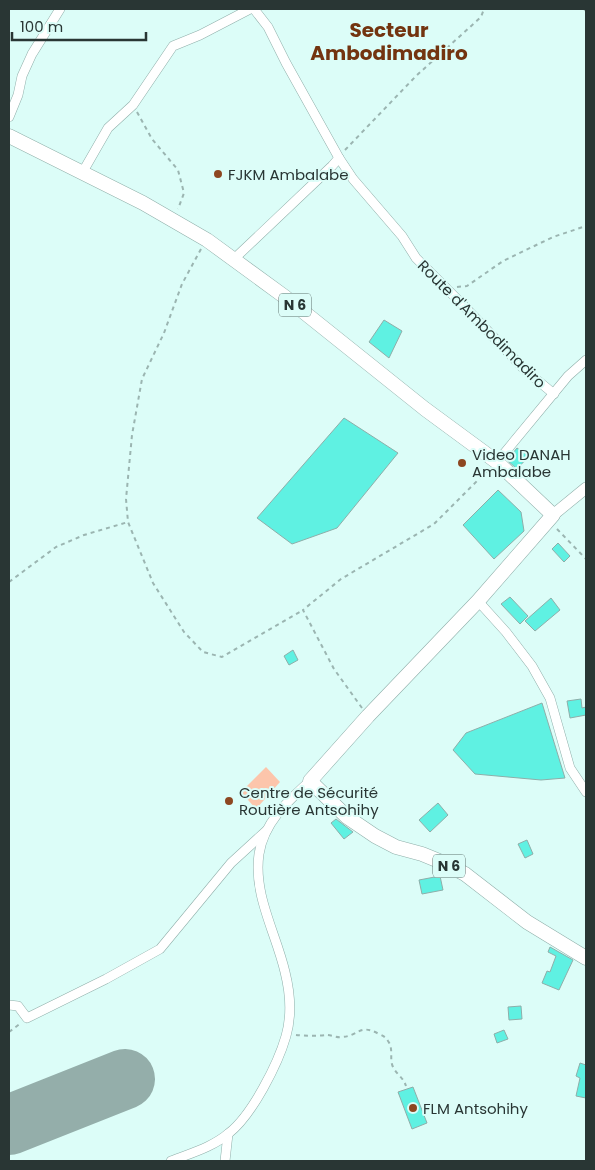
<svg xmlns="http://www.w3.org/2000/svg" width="595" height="1170" font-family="Poppins,sans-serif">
	<rect width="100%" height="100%" fill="#dcfdf8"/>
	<path fill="#fcc5ab" d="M266,767L280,782L256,809L241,792Z"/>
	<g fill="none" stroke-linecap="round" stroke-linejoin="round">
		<path stroke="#94aeaa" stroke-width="60" d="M9,1125L125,1079"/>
	</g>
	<g fill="#5ff1e2" stroke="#8eaea9">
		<path d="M384,320L402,331L389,358L369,342Z"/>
		<path d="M344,418L398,453L337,528L292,544L257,518Z"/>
		<path d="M517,448L529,456L517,469L507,460Z"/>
		<path d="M498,490L521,512L524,531L494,559L463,525Z"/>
		<path d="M558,543L570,556L564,562L552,549Z"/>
		<path d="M510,597L528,616L520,624L501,604Z"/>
		<path d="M551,598L560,610L535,631L525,621Z"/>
		<path d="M293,650L298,660L289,665L284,656Z"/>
		<path d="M581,699L582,708L586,707V715L570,718L567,701Z"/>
		<path d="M542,703L565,778L541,780L475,774L453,750L466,733Z"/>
		<path d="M438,803L448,815L430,832L419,820Z"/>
		<path d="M336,819L353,832L344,839L331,823Z"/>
		<path d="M527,840L533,854L525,858L518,844Z"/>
		<path d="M440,876L443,890L422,894L419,880Z"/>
		<path d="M550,947L573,960L559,990L542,983L547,971L550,972L556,956L548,952Z"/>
		<path d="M521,1006L522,1019L509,1020L508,1007Z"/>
		<path d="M504,1030L508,1039L497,1043L494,1034Z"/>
		<path d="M580,1063L586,1065V1098L576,1096L580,1078L576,1076Z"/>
		<path d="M413,1087L427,1123L412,1129L398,1092Z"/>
	</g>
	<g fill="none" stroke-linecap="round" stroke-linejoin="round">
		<g stroke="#8faea9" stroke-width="10">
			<g id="minor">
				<path d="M9,117L18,95L22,76L32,54L60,9"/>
				<path d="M339,158L353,179L402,236L416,258L463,305L525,370L554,394"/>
				<path d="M85,168L108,128L133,105L173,46L200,35L250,9"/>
				<path d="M234,259L332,166L339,158L286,63L268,27L254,9"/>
				<path d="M497,462L568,376L586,360"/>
				<path d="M478,601L506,632L532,666L550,698L570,768L586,792"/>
				<path d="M9,1005L18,1006L27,1018L106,979L160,949L231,863L266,831"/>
				<path d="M171,1161C191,1153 213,1147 229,1133C252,1115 278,1064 286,1036C292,1015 290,992 285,972C276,933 253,895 259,854C264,822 288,801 310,781"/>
				<path d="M225,1161L228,1134"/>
			</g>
		</g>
		<g stroke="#8faea9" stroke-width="12">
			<path id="tertiary" d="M553,515L586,488"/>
		</g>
		<g stroke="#8faea9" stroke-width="15">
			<path id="primary" d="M9,136L143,203L207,240L285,297L425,409L497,462L553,515L478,601L368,716L310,781L347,817L375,836L396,847L422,854L444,863L465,874L527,922L586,958"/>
		</g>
		<g stroke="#9bb5b1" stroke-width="2" stroke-dasharray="4 4" stroke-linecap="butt">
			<path d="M584,9L586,11"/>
			<path d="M137,112L152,139L178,170L184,193L178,209"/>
			<path d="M345,150L416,76L481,17L484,9"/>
			<path d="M201,249L182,284L164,333L142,379L132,435L126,499L128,522L153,583L184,632L203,652L222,657L303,610"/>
			<path d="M457,287L467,286L503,261L553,237L586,226"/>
			<path d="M557,529L586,559"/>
			<path d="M9,582L56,547L84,535L128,522"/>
			<path d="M362,708L334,669L303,610L341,579L434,524L488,470"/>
			<path d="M9,1032L21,1023"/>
			<path d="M296,1035C305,1036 318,1036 327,1035C332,1035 337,1038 342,1037C359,1036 359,1023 379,1034C383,1036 386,1037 388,1041C394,1049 389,1059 393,1067C397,1075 403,1077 406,1086"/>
		</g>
		<use href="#minor" stroke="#fff" stroke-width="9"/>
		<use href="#tertiary" stroke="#fff" stroke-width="11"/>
		<use href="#primary" stroke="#fff" stroke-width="14"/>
	</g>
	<g fill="#8d4721" stroke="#dcfdf8" stroke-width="2">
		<circle cx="218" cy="174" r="5"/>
		<circle cx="462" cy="463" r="5"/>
		<circle cx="229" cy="801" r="5"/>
		<circle cx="413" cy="1108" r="5"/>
	</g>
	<g text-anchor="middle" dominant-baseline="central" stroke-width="4" stroke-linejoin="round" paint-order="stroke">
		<g fill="#dcfdf8" stroke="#5f726f" stroke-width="1">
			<rect x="279" y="293.5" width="32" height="23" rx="4"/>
			<rect x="433" y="854.5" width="32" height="23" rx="4"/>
		</g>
		<g font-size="14" font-weight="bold" fill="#293634">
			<text x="295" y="305">N 6</text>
			<text x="449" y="866">N 6</text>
		</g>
		<g font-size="15" fill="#293634" stroke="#dcfdf8" text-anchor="start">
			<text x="228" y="174">FJKM Ambalabe</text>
			<text x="472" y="454">Video DANAH<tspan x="472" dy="17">Ambalabe</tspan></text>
			<text x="239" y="792">Centre de Sécurité<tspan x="239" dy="17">Routière Antsohihy</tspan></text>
			<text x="423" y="1108">FLM Antsohihy</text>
		</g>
		<g font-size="15" fill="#293634" stroke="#dcfdf8">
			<text transform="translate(482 324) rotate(45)">Route d'Ambodimadiro</text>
		</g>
		<g font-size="20" font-weight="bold" fill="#733410" stroke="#dcfdf8">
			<text x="389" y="30">Secteur<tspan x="389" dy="23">Ambodimadiro</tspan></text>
		</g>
	</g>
	<rect width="595" height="1170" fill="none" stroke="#293634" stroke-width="20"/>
	<path d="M12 32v8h134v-8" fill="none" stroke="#293634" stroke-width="2.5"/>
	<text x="20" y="32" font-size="15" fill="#293634" stroke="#dcfdf8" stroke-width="4" paint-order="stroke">100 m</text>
</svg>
